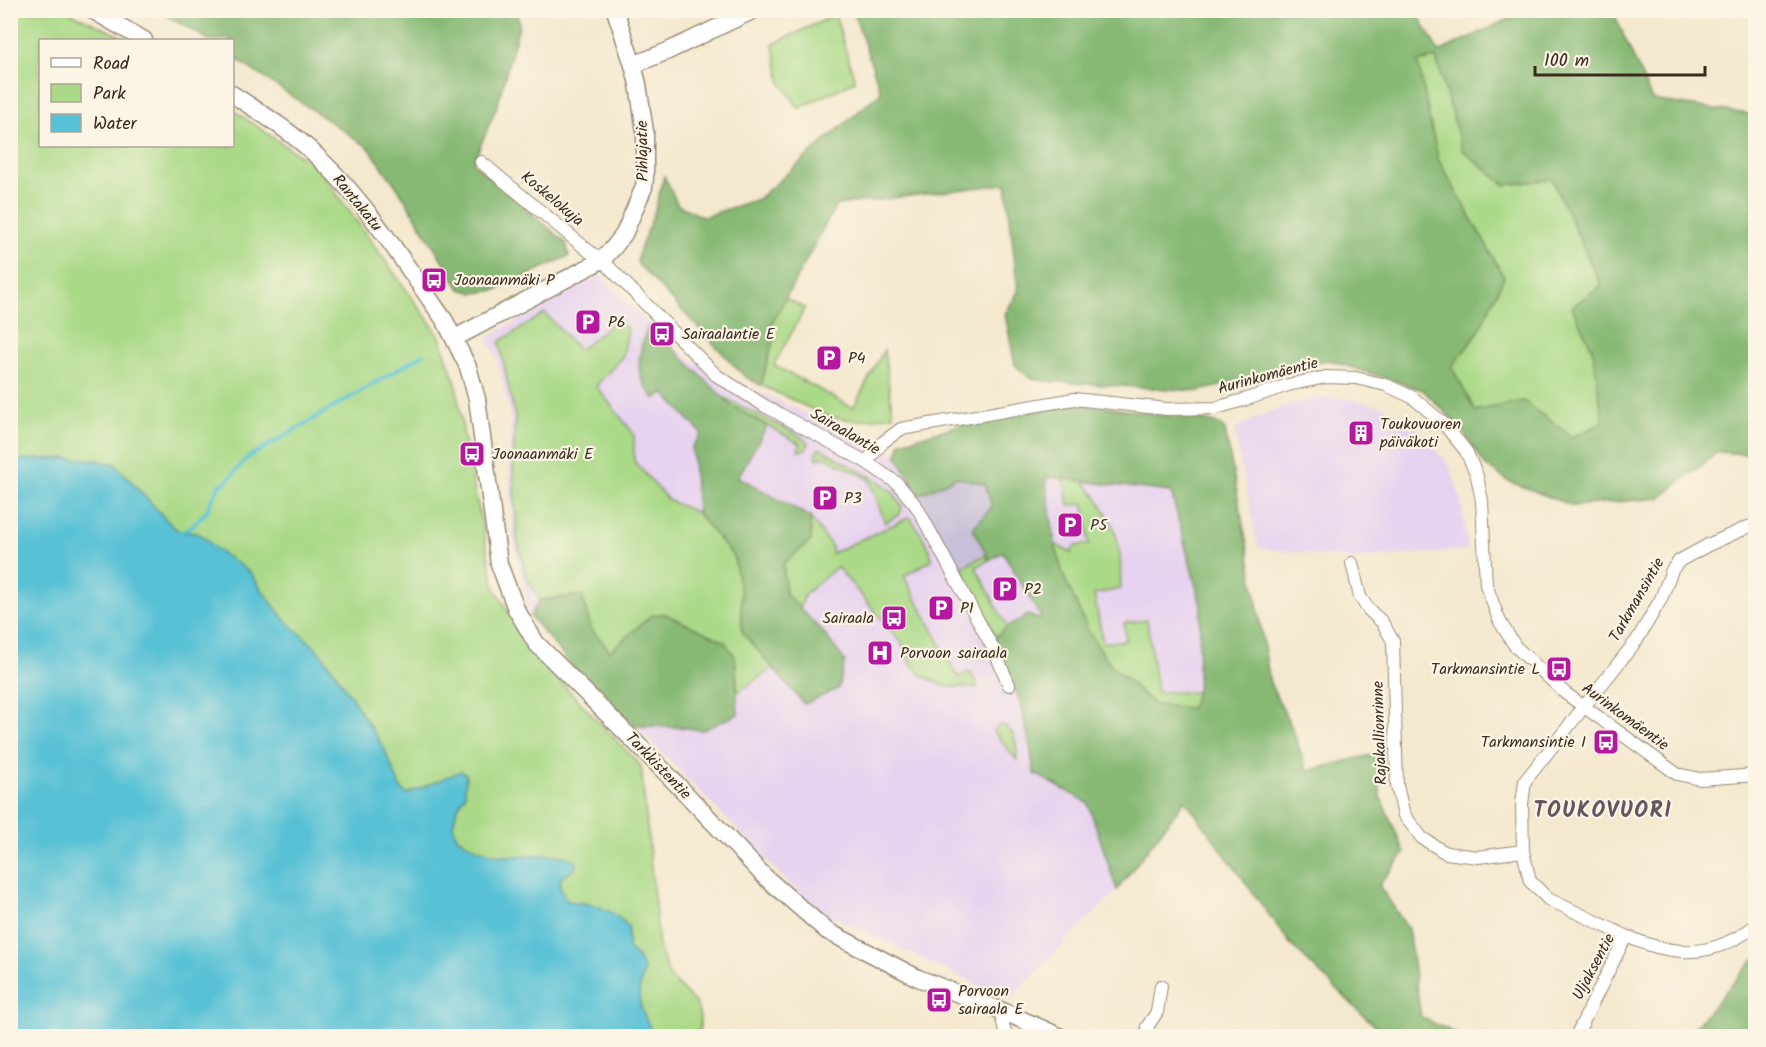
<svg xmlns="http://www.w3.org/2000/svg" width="1766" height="1047" font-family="Kalam,sans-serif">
	<rect width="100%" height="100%" fill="#fcf5e5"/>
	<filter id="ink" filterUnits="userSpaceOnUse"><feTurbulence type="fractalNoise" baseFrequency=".0167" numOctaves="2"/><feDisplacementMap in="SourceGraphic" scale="12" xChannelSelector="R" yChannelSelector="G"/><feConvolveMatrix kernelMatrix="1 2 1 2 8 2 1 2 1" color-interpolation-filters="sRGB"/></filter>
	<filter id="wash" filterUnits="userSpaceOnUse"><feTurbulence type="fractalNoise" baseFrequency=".008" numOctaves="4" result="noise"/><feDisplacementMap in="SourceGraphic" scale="24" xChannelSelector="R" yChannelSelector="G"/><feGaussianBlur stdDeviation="1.35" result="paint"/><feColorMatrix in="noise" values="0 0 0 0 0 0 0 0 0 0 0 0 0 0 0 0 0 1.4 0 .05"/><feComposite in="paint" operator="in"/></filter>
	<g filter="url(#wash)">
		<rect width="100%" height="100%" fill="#f4e8ce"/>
		<g fill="#e7d2ef">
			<path d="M600,275L649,325L687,358L897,456L1171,492L1201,605L1197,692L1117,890L1009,1000L840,920L815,910L636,726L593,691L530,616L523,579L513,539L509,468L511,419L497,360L487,338Z"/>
			<path d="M1333,397L1351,399L1384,407L1413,423L1449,465L1461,499L1468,550L1352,559L1258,548L1235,433L1236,428L1268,413L1294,403L1323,398Z"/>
		</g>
		<path fill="#c8bfd8" d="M957,477L985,484L992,507L973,528L985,555L959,569L919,495Z"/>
		<g fill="#aad987" stroke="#728252" stroke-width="1.5">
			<path d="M10,11H67L129,40H40V146H232L233,110L318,168L439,335L456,384L465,444L495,588L530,650L641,766L659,946L669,976L696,1004L700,1016V1034L701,1036H11Z"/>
			<path d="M835,15L855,81L799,108L781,83L773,44Z"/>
			<path d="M1436,58L1463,150L1505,185L1552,179L1601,286L1572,307L1593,351L1603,423L1572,437L1523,401L1475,411L1451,367L1477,335L1504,277L1438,159L1417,62Z"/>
			<path d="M785,298L805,308L774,365L853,408L884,350L893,415L858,421L826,416L761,385L773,341L771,325Z"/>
			<path d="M545,313L579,350L618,319L628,330L623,356L596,386L634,434V461L668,500L697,513L734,557L741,595L742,632L773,668L738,692L735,656L665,614L652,615L610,651L591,629L582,595L540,600L525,574L517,538L513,468L515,417L499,342Z"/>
			<path d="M723,397L800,436L809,443L806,449L802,451L798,450L801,444L732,406Z"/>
			<path d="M820,448L881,483L893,492L902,507L900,514L885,523L869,479L824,456L818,459L816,457V452Z"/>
			<path d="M1058,452C1085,483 1116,512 1120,555C1121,566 1120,578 1121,589L1094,594L1103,643L1126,640L1124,623L1147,620L1157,692H1197L1191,709L1155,705L1110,664L1089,633L1062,572L1055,544L1071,553L1074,546L1089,544L1084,504L1069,505Z"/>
			<path d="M810,517L832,547V553L910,517L928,545L932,560L904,576L958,677L970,672L978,686L976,688L943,686L921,675L912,665L901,642L837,567L805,594L799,610L786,594L783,564L811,541Z"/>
			<path d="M985,555L989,560L976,567L1007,627L996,637L959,569Z"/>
			<path d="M1000,725C1017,729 1017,746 1017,760L993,731Z"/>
		</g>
		<g fill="#87b974" stroke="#617249" stroke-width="1.5" fill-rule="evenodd">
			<path d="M158,11H518L519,26L497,106L473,163L566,243L569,256L496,290L475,293L460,289L401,193L369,148L233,57L232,40H209Z"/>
			<path d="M853,11H1416L1439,52L1525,11H1613L1652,100L1755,115V455L1718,452L1660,498L1573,506L1508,481L1485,465L1460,427L1423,390L1328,360L1199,391L1045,381L1029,377L1015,365L1005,314L1018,292L1006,184L836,205L771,325L773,341L761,385L745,377L637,263L639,252L655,210L664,176L678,205L703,217L758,199L881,92ZM1436,58L1462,150L1505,185L1552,179L1601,285L1572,307L1593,351L1603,423L1573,437L1523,401L1475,411L1452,367L1479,331L1504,277L1438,159L1418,62Z"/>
			<path d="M649,325L732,406L767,426L738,477L810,517L811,541L783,564L786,594L822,631L845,661L838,689L804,704L742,632L741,595L734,557L697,513L692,447L702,434L664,393L654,399C650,392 644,385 641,378C636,360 642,341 649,325Z"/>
			<path d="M1081,404L1208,421L1219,424L1225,430L1249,555L1270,683L1293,730L1307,771L1379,753L1380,796L1405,853L1379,885L1408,929L1421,1017L1461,1036H1385L1292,946L1185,800L1117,890L1088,803L1034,773L1030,746L1021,704L994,638L1007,627L1028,615L1038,619L1041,617L1003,552L989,560L973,528L992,507L985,484L957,477L919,495L897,456L901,442L971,422ZM1048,477L1171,492L1201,605L1197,692L1191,708L1155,705L1110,664L1089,633L1062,572L1055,544L1046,482Z"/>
			<path d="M582,595L591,629L610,651L652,615L665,614L724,641L735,656L738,714L703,730L678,727L636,726L593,691L530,616L540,600Z"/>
			<path d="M1755,958V1036H1687Z"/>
		</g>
		<path fill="#58c1d5" stroke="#4a767a" stroke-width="1.5" d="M67,458L97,460L115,464L173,527L181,532L197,533L203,536L216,549L251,573L261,589L284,619L315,647L333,669L384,748L401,789L407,794L461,771L466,774L465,795L457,809L453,825L457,837C470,846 483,852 499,855C519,860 559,847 577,862C574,871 569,874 561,877L560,887L567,901C594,904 608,906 628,926V948L638,958L644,970C634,1001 641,1009 654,1036H11V460Z"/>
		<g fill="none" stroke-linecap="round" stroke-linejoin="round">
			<path stroke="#58c1d5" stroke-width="4" d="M181,532L190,528L206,512L219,486L227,481L247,458L424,354"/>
		</g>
	</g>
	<g filter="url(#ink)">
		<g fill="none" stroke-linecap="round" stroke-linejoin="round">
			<g stroke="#988976" stroke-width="14">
				<g id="street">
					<path d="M481,162L590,252L602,260L716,375L765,406L866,462L897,483L917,507L995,652L1009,685"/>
					<path d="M866,462L883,442L901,429L1074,399L1167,409L1216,408L1247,399L1288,385L1326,377L1356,378L1386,385L1412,397L1443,423L1466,451L1477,476L1482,501L1486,585L1500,622L1515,646L1565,693L1677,774L1700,779L1756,775"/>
					<path d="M1352,563L1360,597L1369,610L1382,622L1393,641L1397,786L1404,815L1422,838L1446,853L1478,857L1523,851"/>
					<path d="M1626,936L1548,899L1530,881L1523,851L1522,804L1525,781L1637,640L1661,599L1672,570L1679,561L1708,545L1748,527L1756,526"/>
					<path d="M1000,1010L1006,1036"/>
					<path d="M1150,1036L1147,1027L1157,1012L1161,986"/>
					<path d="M1576,1036L1626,936C1674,957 1713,959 1756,925"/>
				</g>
			</g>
			<g stroke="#988976" stroke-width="19">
				<g id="secondary">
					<path d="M92,10L144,40"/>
					<path d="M633,65L668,51L754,10"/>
					<path d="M232,94C263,114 295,134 321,160C370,207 406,266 445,321L468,367L477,399L499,564L516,609L536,643L668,775L765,877L827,931L918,978L1000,1010L1059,1036"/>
					<path d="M455,338L602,260L614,247L624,234L644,187L645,176V132L638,84L633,65L615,10"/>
				</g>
			</g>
			<use href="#street" stroke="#fff" stroke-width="12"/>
			<use href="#secondary" stroke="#fff" stroke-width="16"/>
		</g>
	</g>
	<defs>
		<g id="bus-square" transform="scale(1.35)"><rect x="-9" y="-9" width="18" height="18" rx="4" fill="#b5179e" stroke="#fcf5e5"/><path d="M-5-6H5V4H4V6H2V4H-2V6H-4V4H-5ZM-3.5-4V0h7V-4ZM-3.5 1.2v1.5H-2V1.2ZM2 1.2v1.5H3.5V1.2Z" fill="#fff"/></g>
		<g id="parking-square" transform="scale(1.35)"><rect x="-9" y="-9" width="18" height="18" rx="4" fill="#b5179e" stroke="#fcf5e5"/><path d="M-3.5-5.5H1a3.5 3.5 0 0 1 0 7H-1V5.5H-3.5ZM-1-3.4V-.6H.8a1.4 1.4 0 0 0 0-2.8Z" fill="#fff"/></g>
		<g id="building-square" transform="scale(1.35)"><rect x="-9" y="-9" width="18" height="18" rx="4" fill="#b5179e" stroke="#fcf5e5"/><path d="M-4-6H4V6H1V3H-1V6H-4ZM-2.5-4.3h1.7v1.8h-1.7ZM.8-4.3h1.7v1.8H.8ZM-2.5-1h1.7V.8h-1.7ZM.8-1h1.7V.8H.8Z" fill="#fff"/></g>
		<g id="hospital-square" transform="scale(1.35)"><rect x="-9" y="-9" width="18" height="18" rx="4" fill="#b5179e" stroke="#fcf5e5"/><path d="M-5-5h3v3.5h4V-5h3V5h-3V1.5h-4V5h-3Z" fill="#fff"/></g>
	</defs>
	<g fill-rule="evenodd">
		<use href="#bus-square" x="434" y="280"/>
		<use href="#parking-square" x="588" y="322"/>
		<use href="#bus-square" x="662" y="334"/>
		<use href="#parking-square" x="829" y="358"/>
		<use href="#building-square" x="1361" y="433"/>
		<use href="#bus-square" x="472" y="454"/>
		<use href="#parking-square" x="825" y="498"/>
		<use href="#parking-square" x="1070" y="525"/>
		<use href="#parking-square" x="1005" y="589"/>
		<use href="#parking-square" x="941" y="608"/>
		<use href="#bus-square" x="894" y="618"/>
		<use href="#hospital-square" x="880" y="653"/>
		<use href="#bus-square" x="1559" y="669"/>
		<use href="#bus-square" x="1606" y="742"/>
		<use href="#bus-square" x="939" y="1000"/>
	</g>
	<g text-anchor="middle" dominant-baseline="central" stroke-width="4.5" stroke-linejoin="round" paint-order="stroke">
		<g font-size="16" fill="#3b2a1e" stroke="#fcf5e5">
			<text transform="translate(643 151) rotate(-91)">Pihlajatie</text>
			<text transform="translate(552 199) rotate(40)">Koskelokuja</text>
			<text transform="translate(357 203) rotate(51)">Rantakatu</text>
			<text transform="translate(1268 376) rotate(-15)">Aurinkomäentie</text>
			<text transform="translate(845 432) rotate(30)">Sairaalantie</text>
			<text transform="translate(1637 600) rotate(-60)">Tarkmansintie</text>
			<text transform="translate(1625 717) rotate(36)">Aurinkomäentie</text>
			<text transform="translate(1380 733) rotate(-92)">Rajakallionrinne</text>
			<text transform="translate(658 766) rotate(46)">Tarkkistentie</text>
			<text transform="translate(1594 967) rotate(-62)">Uljaksentie</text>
		</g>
		<g font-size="16" fill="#3b2a1e" stroke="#fcf5e5" text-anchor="start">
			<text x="454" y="280">Joonaanmäki P</text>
			<text x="608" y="322">P6</text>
			<text x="682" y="334">Sairaalantie E</text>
			<text x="848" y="358">P4</text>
			<text x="1380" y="424">Toukovuoren<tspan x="1380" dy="18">päiväkoti</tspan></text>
			<text x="492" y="454">Joonaanmäki E</text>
			<text x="844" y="498">P3</text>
			<text x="1090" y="525">P5</text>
			<text x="1024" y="589">P2</text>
			<text x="960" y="608">P1</text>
			<text x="874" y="618" text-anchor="end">Sairaala</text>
			<text x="900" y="653">Porvoon sairaala</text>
			<text x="1540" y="669" text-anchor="end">Tarkmansintie L</text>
			<text x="1586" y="742" text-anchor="end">Tarkmansintie I</text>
			<text x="958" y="991">Porvoon<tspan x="958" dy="18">sairaala E</tspan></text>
		</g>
		<g font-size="22" font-weight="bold" letter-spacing="1.5" fill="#655462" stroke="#fcf5e5">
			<text x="1603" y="811">TOUKOVUORI</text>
		</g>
	</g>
	<rect width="1766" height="1047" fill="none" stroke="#fcf5e5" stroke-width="36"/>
	<rect x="39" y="39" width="195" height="108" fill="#fcf5e5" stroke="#afa495" stroke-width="1.5"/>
	<rect x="51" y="58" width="30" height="9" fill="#ffffff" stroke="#afa495" stroke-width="1.5"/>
	<text x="93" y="69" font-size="18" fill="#3b2a1e">Road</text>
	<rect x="51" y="84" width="30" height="18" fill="#aad987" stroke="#afa495" stroke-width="1.5"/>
	<text x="93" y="99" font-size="18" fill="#3b2a1e">Park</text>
	<rect x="51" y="114" width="30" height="18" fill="#58c1d5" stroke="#afa495" stroke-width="1.5"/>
	<text x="93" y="129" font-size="18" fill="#3b2a1e">Water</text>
	<path d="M1535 66v9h170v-9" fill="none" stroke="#3b2a1e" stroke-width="3"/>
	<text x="1544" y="66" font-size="18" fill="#3b2a1e" stroke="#fcf5e5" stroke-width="4.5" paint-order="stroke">100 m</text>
</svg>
